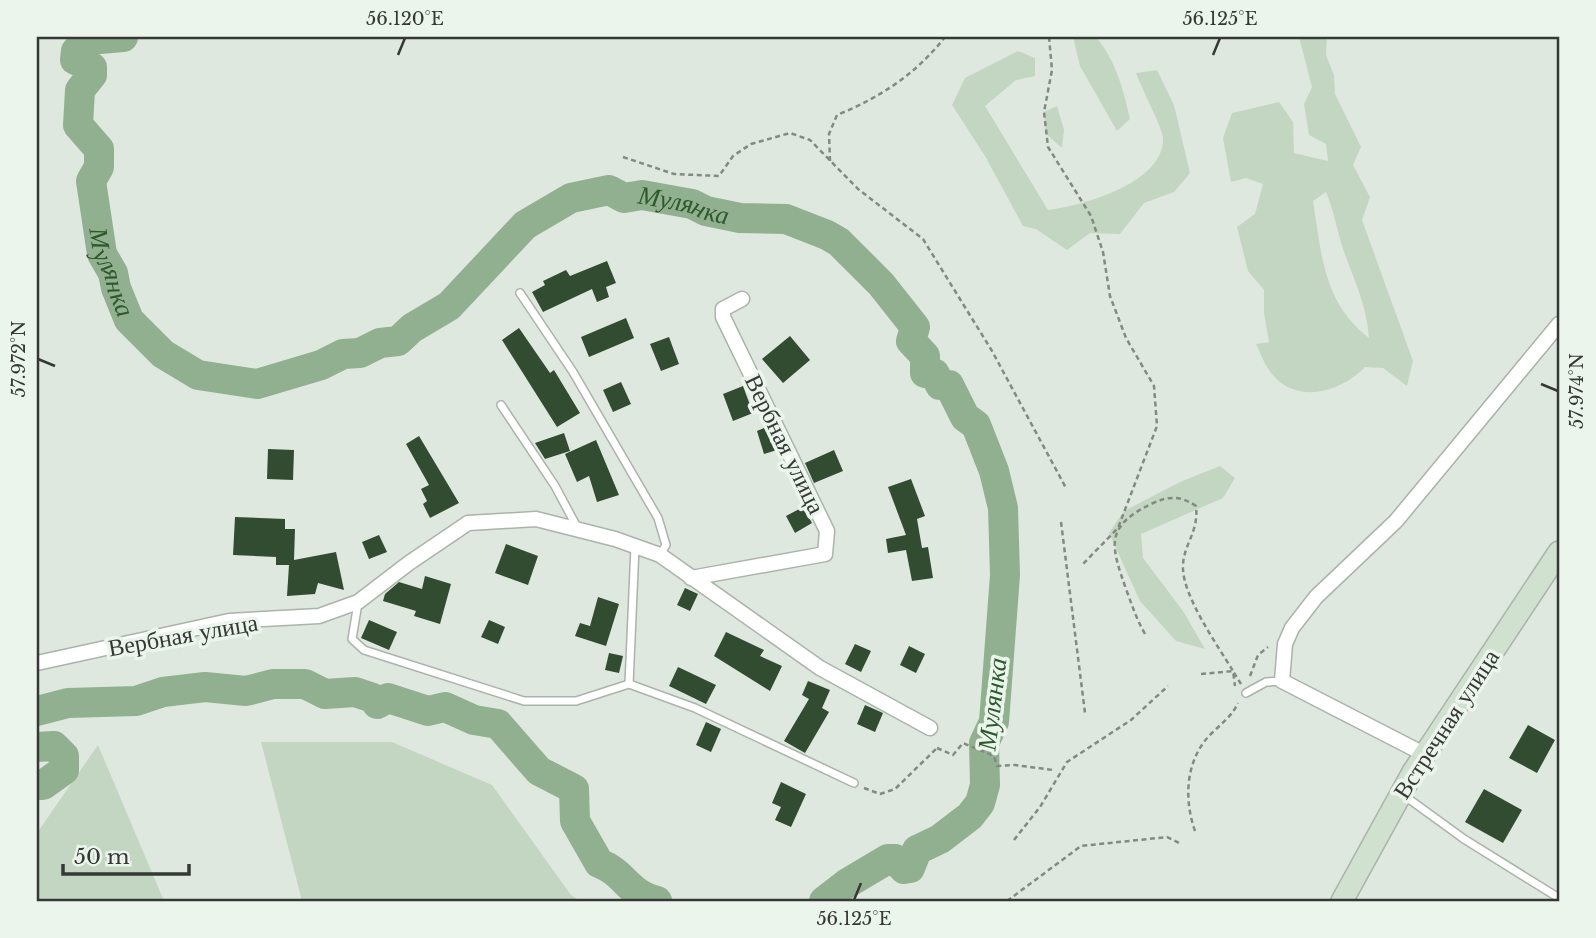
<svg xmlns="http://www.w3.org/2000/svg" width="1596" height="938" font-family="'Libre Baskerville',serif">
	<rect width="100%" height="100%" fill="#dfe8df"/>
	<g fill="#c3d6c2" fill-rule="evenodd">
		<path d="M1073,37H1096C1116,61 1123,89 1130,119L1117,131L1080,66Z"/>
		<path d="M1299,37H1327L1326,55L1334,75L1335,94L1361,147L1353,165L1370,197L1362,220L1413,361L1407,386L1383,368L1365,367C1341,392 1297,405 1272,374C1265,366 1261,354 1256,344L1269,342L1264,313V290L1248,271L1237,227L1255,214L1263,184L1246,178L1231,182L1223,138L1232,113L1279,102L1293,122L1294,153L1328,161L1326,144L1309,135L1304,104L1312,87ZM1326,192C1334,211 1337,230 1343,249C1354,280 1367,306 1369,338C1323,302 1322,256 1313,201Z"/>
		<path d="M1018,51L1035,58V76L1016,80L985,106L1048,210C1082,206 1165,183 1163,138C1162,126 1141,88 1136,73L1157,70L1174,105L1190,173L1174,192L1144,203L1120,234L1090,233L1067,250L1036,229L1023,226L985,156L952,105L965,78Z"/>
		<path d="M1057,106L1064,130L1062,148L1046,134L1044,112Z"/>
		<path d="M1220,466L1235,478L1223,498L1141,534L1143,558L1183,611L1205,649L1176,641L1140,601L1109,533L1124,511L1180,482Z"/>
		<path d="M261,742H392L492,785L571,895L580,901H302Z"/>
		<path d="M98,745L164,901H37V833Z"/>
	</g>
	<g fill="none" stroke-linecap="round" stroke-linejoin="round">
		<g stroke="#91b08f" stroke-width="30">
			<path id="s1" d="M123,37L88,40L76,51L75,60L92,67V75L80,90L78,125L99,149V167L91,181L102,254L113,273L116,288L129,320L163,354L198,375L257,384L321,365L343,354L360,353L380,343L398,341L412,328L449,306L525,225L571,198L609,190L624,198L642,195L692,204L706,211L740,218L786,219L827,235L839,242L881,284L915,327L911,341L925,356V373L935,374L940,385H949L965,417L976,425L994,471L1003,508L1005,575L994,722L984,743L985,785L980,803L970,816L940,839L917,850L910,868L904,869L895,859H888L846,884L824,901"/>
			<path d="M37,711L68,703L136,701L163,692L205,687L246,691L273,684H305L325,694L355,692L373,698L377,704L388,698L428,711L445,707L474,720L498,724L539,771L574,789L575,821L599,863C625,873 629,895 657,901"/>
			<path d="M37,747L54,746L64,756V770L43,785H37"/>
		</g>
	</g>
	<g fill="#314c30">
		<path d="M607,261L616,283L606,287L609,297L597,302L592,289L543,312L532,292L545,285L543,281L566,270L570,276Z"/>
		<path d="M626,318L634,338L589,357L581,337Z"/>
		<path d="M519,328L550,373L554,370L580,413L557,427L502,340Z"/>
		<path d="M790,336L810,360L783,383L762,359Z"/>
		<path d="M669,337L679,364L661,371L650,344Z"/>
		<path d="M621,382L631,404L613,412L603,390Z"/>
		<path d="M743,386L753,413L733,421L723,394Z"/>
		<path d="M766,427L777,450L764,454L757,431Z"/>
		<path d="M564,433L570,451L545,459L535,443Z"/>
		<path d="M419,436L459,503L430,518L423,504L427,501L421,489L429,485L406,444Z"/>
		<path d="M596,440L619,495L597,502L589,476L577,482L565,454Z"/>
		<path d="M268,449L294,450L293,480L267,479Z"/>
		<path d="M834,450L843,471L814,483L805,463Z"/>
		<path d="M911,479L925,516L917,519L922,548L928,547L933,578L912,581L906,550L888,553L886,539L906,535L888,487Z"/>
		<path d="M803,507L812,523L795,533L786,516Z"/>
		<path d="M235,517L285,519V529H295L294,560L336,552L344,590L318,583L315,594L287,596L289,565H276V557L233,555Z"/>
		<path d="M379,535L387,552L369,559L362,542Z"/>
		<path d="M506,544L538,556L528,585L495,573Z"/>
		<path d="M425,576L451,584L440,624L414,616L416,611L383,601L385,594L399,582L422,589Z"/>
		<path d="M685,588L698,594L690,611L677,605Z"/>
		<path d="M598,597L619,604L606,646L575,636L580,623L590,626Z"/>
		<path d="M369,620L397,632L389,650L361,638Z"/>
		<path d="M489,620L505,627L498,644L481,637Z"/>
		<path d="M726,632L764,650L760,656L782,666L770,691L714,656Z"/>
		<path d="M855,644L871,651L861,672L845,664Z"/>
		<path d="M909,646L925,654L916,673L900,665Z"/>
		<path d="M609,653L623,656L619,673L605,670Z"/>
		<path d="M678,667L716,685L706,704L669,686Z"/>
		<path d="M808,681L830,690L822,708L829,712L805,753L784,741L809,699L802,695Z"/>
		<path d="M865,705L883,713L875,732L857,724Z"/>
		<path d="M706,722L721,729L711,752L696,745Z"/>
		<path d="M1528,725L1555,740L1537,773L1509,758Z"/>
		<path d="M781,782L806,794L791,827L775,820L781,807L772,803Z"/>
		<path d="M1484,789L1522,810L1503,843L1465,822Z"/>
	</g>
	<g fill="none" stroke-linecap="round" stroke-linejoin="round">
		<g stroke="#abb3aa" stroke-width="10">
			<g id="lane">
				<path d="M520,293L573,372L658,518L666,545L660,555"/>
				<path d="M501,405L555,486L578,529"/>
				<path d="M358,603L352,639L364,650L524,701H576L629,684L695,708L854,783"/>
				<path d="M629,684L635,547"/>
				<path d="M1246,693L1266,682L1282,681"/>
				<path d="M1402,794L1464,839L1559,898"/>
			</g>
		</g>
		<g stroke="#abb3aa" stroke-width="17">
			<g id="street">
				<path d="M691,578L825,554L827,531L723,317V309L742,299"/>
				<path d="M37,663L229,621L319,616L358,602L409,563L468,523L536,519L615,539L660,555L820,668L930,728"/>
				<path d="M1424,754L1282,681L1285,644L1292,628L1316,597L1396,521L1559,324"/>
			</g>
		</g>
		<g stroke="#abb3aa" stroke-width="24">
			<path id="secondary" d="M1342,901L1413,772L1559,552"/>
		</g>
		<g stroke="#838983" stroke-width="2.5" stroke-dasharray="5 3.5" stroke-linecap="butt">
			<path d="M1049,37L1052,70L1044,112L1048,147L1091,216L1103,252L1110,296L1126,338L1154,386L1157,426L1118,528L1083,564"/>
			<path d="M623,157L674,174L719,176L733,156L751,144L790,133L810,140L858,189L923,239L992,351L1066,488"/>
			<path d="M830,161L829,134L837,115C881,97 916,74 945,37"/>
			<path d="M1061,522L1085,713"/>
			<path d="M1145,634C1136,618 1132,605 1126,589C1111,546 1104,527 1151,504C1168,496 1180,495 1196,506C1199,534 1182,545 1183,569C1184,598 1218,646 1233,671L1235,686"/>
			<path d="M1201,674L1233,671L1241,684"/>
			<path d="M1250,676L1258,655L1268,647"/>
			<path d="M937,748L953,755L963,743L994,756L997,766L1015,765L1053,770"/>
			<path d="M864,788L880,794L895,789L937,748"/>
			<path d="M1195,831C1183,797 1186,757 1213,732C1223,722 1232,716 1238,703"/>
			<path d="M1014,840L1040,807L1067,762L1131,720L1168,686"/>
			<path d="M1007,901L1081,846L1167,837L1179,843"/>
		</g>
		<use href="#lane" stroke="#fff" stroke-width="7"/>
		<use href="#street" stroke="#fff" stroke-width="14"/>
		<use href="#secondary" stroke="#d0e1d0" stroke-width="21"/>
	</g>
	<path fill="none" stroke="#353834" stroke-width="2.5" d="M398,55L405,38M1213,55L1220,38M38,359L55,366M1541,384L1558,391M854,900L861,883"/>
	<g text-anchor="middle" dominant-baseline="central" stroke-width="7" stroke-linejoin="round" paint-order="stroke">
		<g font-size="24" fill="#353834" stroke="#ecf5ec">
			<text transform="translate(785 444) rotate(64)">Вербная улица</text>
			<text transform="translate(183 635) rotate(-10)">Вербная улица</text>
			<text transform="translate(1446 724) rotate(-57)">Встречная улица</text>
		</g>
		<g font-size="26" font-style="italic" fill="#2d592c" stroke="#ecf5ec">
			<text stroke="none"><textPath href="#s1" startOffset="994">Мулянка</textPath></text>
			<text stroke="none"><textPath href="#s1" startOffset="301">Мулянка</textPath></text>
			<text transform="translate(992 704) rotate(-83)">Мулянка</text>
		</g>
	</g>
	<rect width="1596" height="938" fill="none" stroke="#ecf5ec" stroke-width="77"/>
	<path d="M63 864v10h126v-10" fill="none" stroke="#353834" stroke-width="3.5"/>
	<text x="74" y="864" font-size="21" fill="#353834" stroke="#ecf5ec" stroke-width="5" paint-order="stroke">50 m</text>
	<rect x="38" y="38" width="1520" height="862" fill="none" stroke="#353834" stroke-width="2.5"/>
	<g font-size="18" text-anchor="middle" fill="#353834">
		<text x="405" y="25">56.120°E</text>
		<text x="1220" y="25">56.125°E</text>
		<text transform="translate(19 359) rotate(-90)" y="6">57.972°N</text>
		<text transform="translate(1577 391) rotate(-90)" y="6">57.974°N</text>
		<text x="854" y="925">56.125°E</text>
	</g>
</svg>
